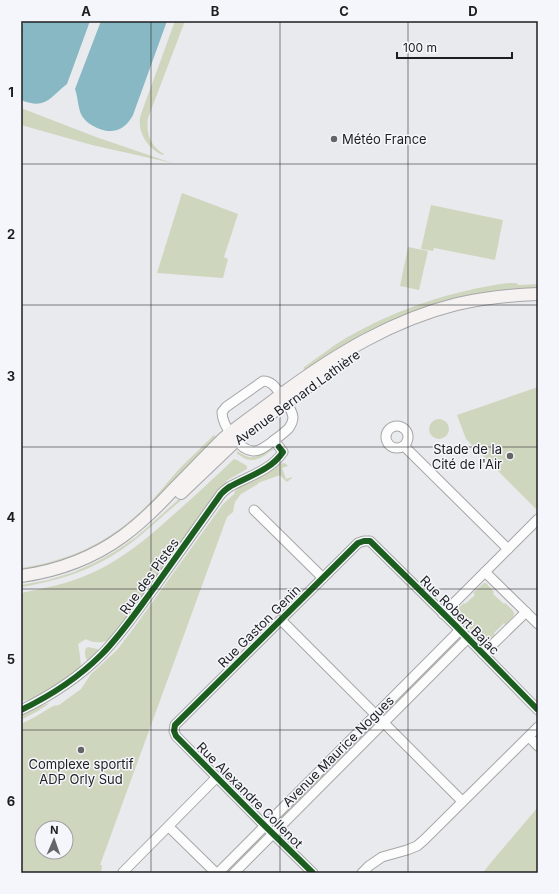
<svg xmlns="http://www.w3.org/2000/svg" width="559" height="894" font-family="Inter,sans-serif">
	<rect width="100%" height="100%" fill="#e9eaed"/>
	<g fill="#cfd6be" fill-rule="evenodd">
		<path d="M175,21H185L148,118C146,133 150,146 164,154L163,155C147,149 136,130 141,114Z"/>
		<path d="M21,108L96,137L172,163L92,145L21,125Z"/>
		<path d="M182,193L238,214L224,257L228,259L223,278L157,273Z"/>
		<path d="M431,205L503,220L495,260L434,248L433,251L421,249Z"/>
		<path d="M408,247L428,251L419,290L400,286Z"/>
		<path d="M508,283H516L519,285L538,284V291L461,301L289,382L305,370L303,368C317,358 331,347 346,338C397,309 450,291 508,283Z"/>
		<path d="M538,387V506L536,509L466,439L457,415Z"/>
		<circle cx="439" cy="429" r="10"/>
		<path d="M214,435L218,439L146,514L92,552L21,574V568C67,561 106,544 140,512C155,499 167,482 181,467C192,456 203,446 214,435Z"/>
		<path d="M270,448L274,449C266,454 257,463 246,459C243,458 240,455 237,454V451C241,453 243,455 246,456C255,460 263,453 270,448Z"/>
		<path d="M229,452L230,455C219,464 210,475 200,484C188,494 177,504 165,514C142,535 120,554 91,567C69,577 45,583 21,587V585L48,580L74,572L96,562L114,552L136,537L149,526L189,490Z"/>
		<path d="M234,459L237,460L247,466V469L226,481L228,484L126,621L109,641C101,642 93,644 86,639L78,644L80,656L81,668L68,678L37,698L23,701V700H21V593C46,588 71,583 94,572C124,558 149,537 173,515C194,497 214,478 234,459Z"/>
		<path d="M284,463L286,464L288,466L282,468L286,479L292,477V478L287,482L280,475L258,483V484L241,494L235,502L233,512L227,517L100,865H102L101,873H21V724L35,717L53,706L59,705L81,689L91,674L117,650L133,629L223,504L234,494L235,491L238,489L237,487L278,464ZM42,828H66V852H42Z"/>
		<path d="M484,583H486L494,592L493,594L504,604L505,603C517,614 517,613 505,625L504,623L494,633L495,634L486,644L482,643L473,634L474,633L466,624L464,625L454,615L455,611L464,603L465,604L475,595L473,593Z"/>
		<path d="M457,638H460V640L387,714L384,711Z"/>
		<path d="M88,647L97,649L100,651L88,662C85,658 84,651 86,648Z"/>
		<path d="M50,703L38,711L21,720V714L36,707Z"/>
		<path d="M371,724L374,726L276,825L273,823Z"/>
		<path d="M538,807V873H483L488,866Z"/>
		<path d="M260,836L263,839L231,872L228,873L226,871Z"/>
	</g>
	<g fill="#87b8c3">
		<path d="M24,21H90L67,84C49,98 46,110 21,100V29Z"/>
		<path d="M101,21H167L133,115C125,130 113,135 97,128C91,125 86,122 82,116C78,109 78,97 75,89Z"/>
	</g>
	<g fill="none" stroke-linecap="round" stroke-linejoin="round">
		<g stroke="#a7a7a9" stroke-width="11">
			<g id="minor">
				<path d="M263,381C272,381 276,388 281,395C286,402 292,409 293,417C293,421 291,425 289,428C284,433 265,448 259,450C257,451 255,451 253,451C239,450 222,425 222,412L226,407Z"/>
				<circle cx="397" cy="437" r="11"/>
				<path d="M404,446L508,549"/>
				<path d="M254,510L323,578"/>
				<path d="M485,572L538,624"/>
				<path d="M443,614L538,519"/>
				<path d="M281,620L462,801"/>
				<path d="M483,654L526,612"/>
				<path d="M21,710C50,696 78,678 101,655C121,635 137,611 154,588C176,557 199,525 221,494C224,491 227,488 231,486C249,476 271,470 283,452L274,440"/>
				<path d="M529,737L538,746"/>
				<path d="M169,827L216,873"/>
				<path d="M123,872L216,778"/>
				<path d="M218,873L460,630"/>
				<path d="M234,873L468,638"/>
				<path d="M313,873L260,821L176,736L174,731L175,725L358,543L364,541H370L456,626L538,710"/>
				<path d="M362,873L369,866L382,857L407,850L417,846L424,840L538,727"/>
			</g>
		</g>
		<g stroke="#a7a7a9" stroke-width="14">
			<g id="secondary">
				<path d="M181,493L245,432L345,360"/>
				<path d="M21,576C57,571 93,558 123,536C141,523 157,507 172,491C190,473 207,455 224,438C243,422 263,409 282,394C335,355 392,320 457,304C483,298 511,295 538,294"/>
			</g>
		</g>
		<use href="#minor" stroke="#fcfcfc" stroke-width="9"/>
		<use href="#secondary" stroke="#f6f2f1" stroke-width="12"/>
		<g stroke="#f5f6fb" stroke-width="8">
			<g id="cycleway">
				<path d="M21,710C50,696 78,678 101,655C121,635 137,611 154,588C176,557 199,525 221,494C224,491 227,488 231,486C249,476 271,470 283,452L279,447"/>
				<path d="M313,873L260,821L176,736L174,731L175,725L358,543L364,541H370L456,626L538,710"/>
			</g>
		</g>
		<use href="#cycleway" stroke="#1b5e20" stroke-width="6"/>
	</g>
	<path fill="none" stroke="#1e1e20" stroke-width="1" stroke-opacity="0.55" d="M151,21V873M280,21V873M408,21V873M21,164H538M21,305H538M21,447H538M21,589H538M21,730H538"/>
	<g fill="#656568" stroke="#f5f6fb" stroke-width="1.5">
		<circle cx="334" cy="139" r="4"/>
		<circle cx="510" cy="456" r="4"/>
		<circle cx="81" cy="750" r="4"/>
	</g>
	<g text-anchor="middle" dominant-baseline="central" stroke-width="3" stroke-linejoin="round" paint-order="stroke">
		<g font-size="13" fill="#1e1e20" stroke="#f5f6fb" text-anchor="start">
			<text x="342" y="139">Météo France</text>
			<text x="502" y="449" text-anchor="end">Stade de la<tspan x="502" dy="15">Cité de l'Air</tspan></text>
			<text x="81" y="764" text-anchor="middle">Complexe sportif<tspan x="81" dy="15">ADP Orly Sud</tspan></text>
		</g>
		<g font-size="13" fill="#1e1e20" stroke="#f5f6fb">
			<text transform="translate(297 397) rotate(-36)">Avenue Bernard Lathière</text>
			<text transform="translate(149 576) rotate(-54)">Rue des Pistes</text>
			<text transform="translate(460 615) rotate(45)">Rue Robert Bajac</text>
			<text transform="translate(259 626) rotate(-45)">Rue Gaston Genin</text>
			<text transform="translate(338 751) rotate(-45)">Avenue Maurice Nogues</text>
			<text transform="translate(250 795) rotate(45)">Rue Alexandre Collenot</text>
		</g>
	</g>
	<rect width="559" height="894" fill="none" stroke="#f5f6fb" stroke-width="44"/>
	<g transform="translate(54 840) rotate(2)"><circle r="19" fill="#f5f6fb" stroke="#9fa0a3"/>
	<path d="M0-3L7 15L0 10L-7 15Z" fill="#656568"/>
	<text y="-6" font-size="11" font-weight="bold" text-anchor="middle" fill="#1e1e20">N</text>
	</g>
	<path d="M397 52v6h115v-6" fill="none" stroke="#1e1e20" stroke-width="2"/>
	<text x="403" y="52" font-size="12" fill="#1e1e20" stroke="#f5f6fb" stroke-width="3" paint-order="stroke">100 m</text>
	<rect x="22" y="22" width="515" height="850" fill="none" stroke="#1e1e20" stroke-width="1.5"/>
	<g font-size="13" text-anchor="middle" font-weight="bold" fill="#1e1e20">
		<text x="86" y="16">A</text>
		<text x="215" y="16">B</text>
		<text x="344" y="16">C</text>
		<text x="473" y="16">D</text>
		<text x="11" y="97">1</text>
		<text x="11" y="239">2</text>
		<text x="11" y="381">3</text>
		<text x="11" y="522">4</text>
		<text x="11" y="664">5</text>
		<text x="11" y="806">6</text>
	</g>
</svg>
